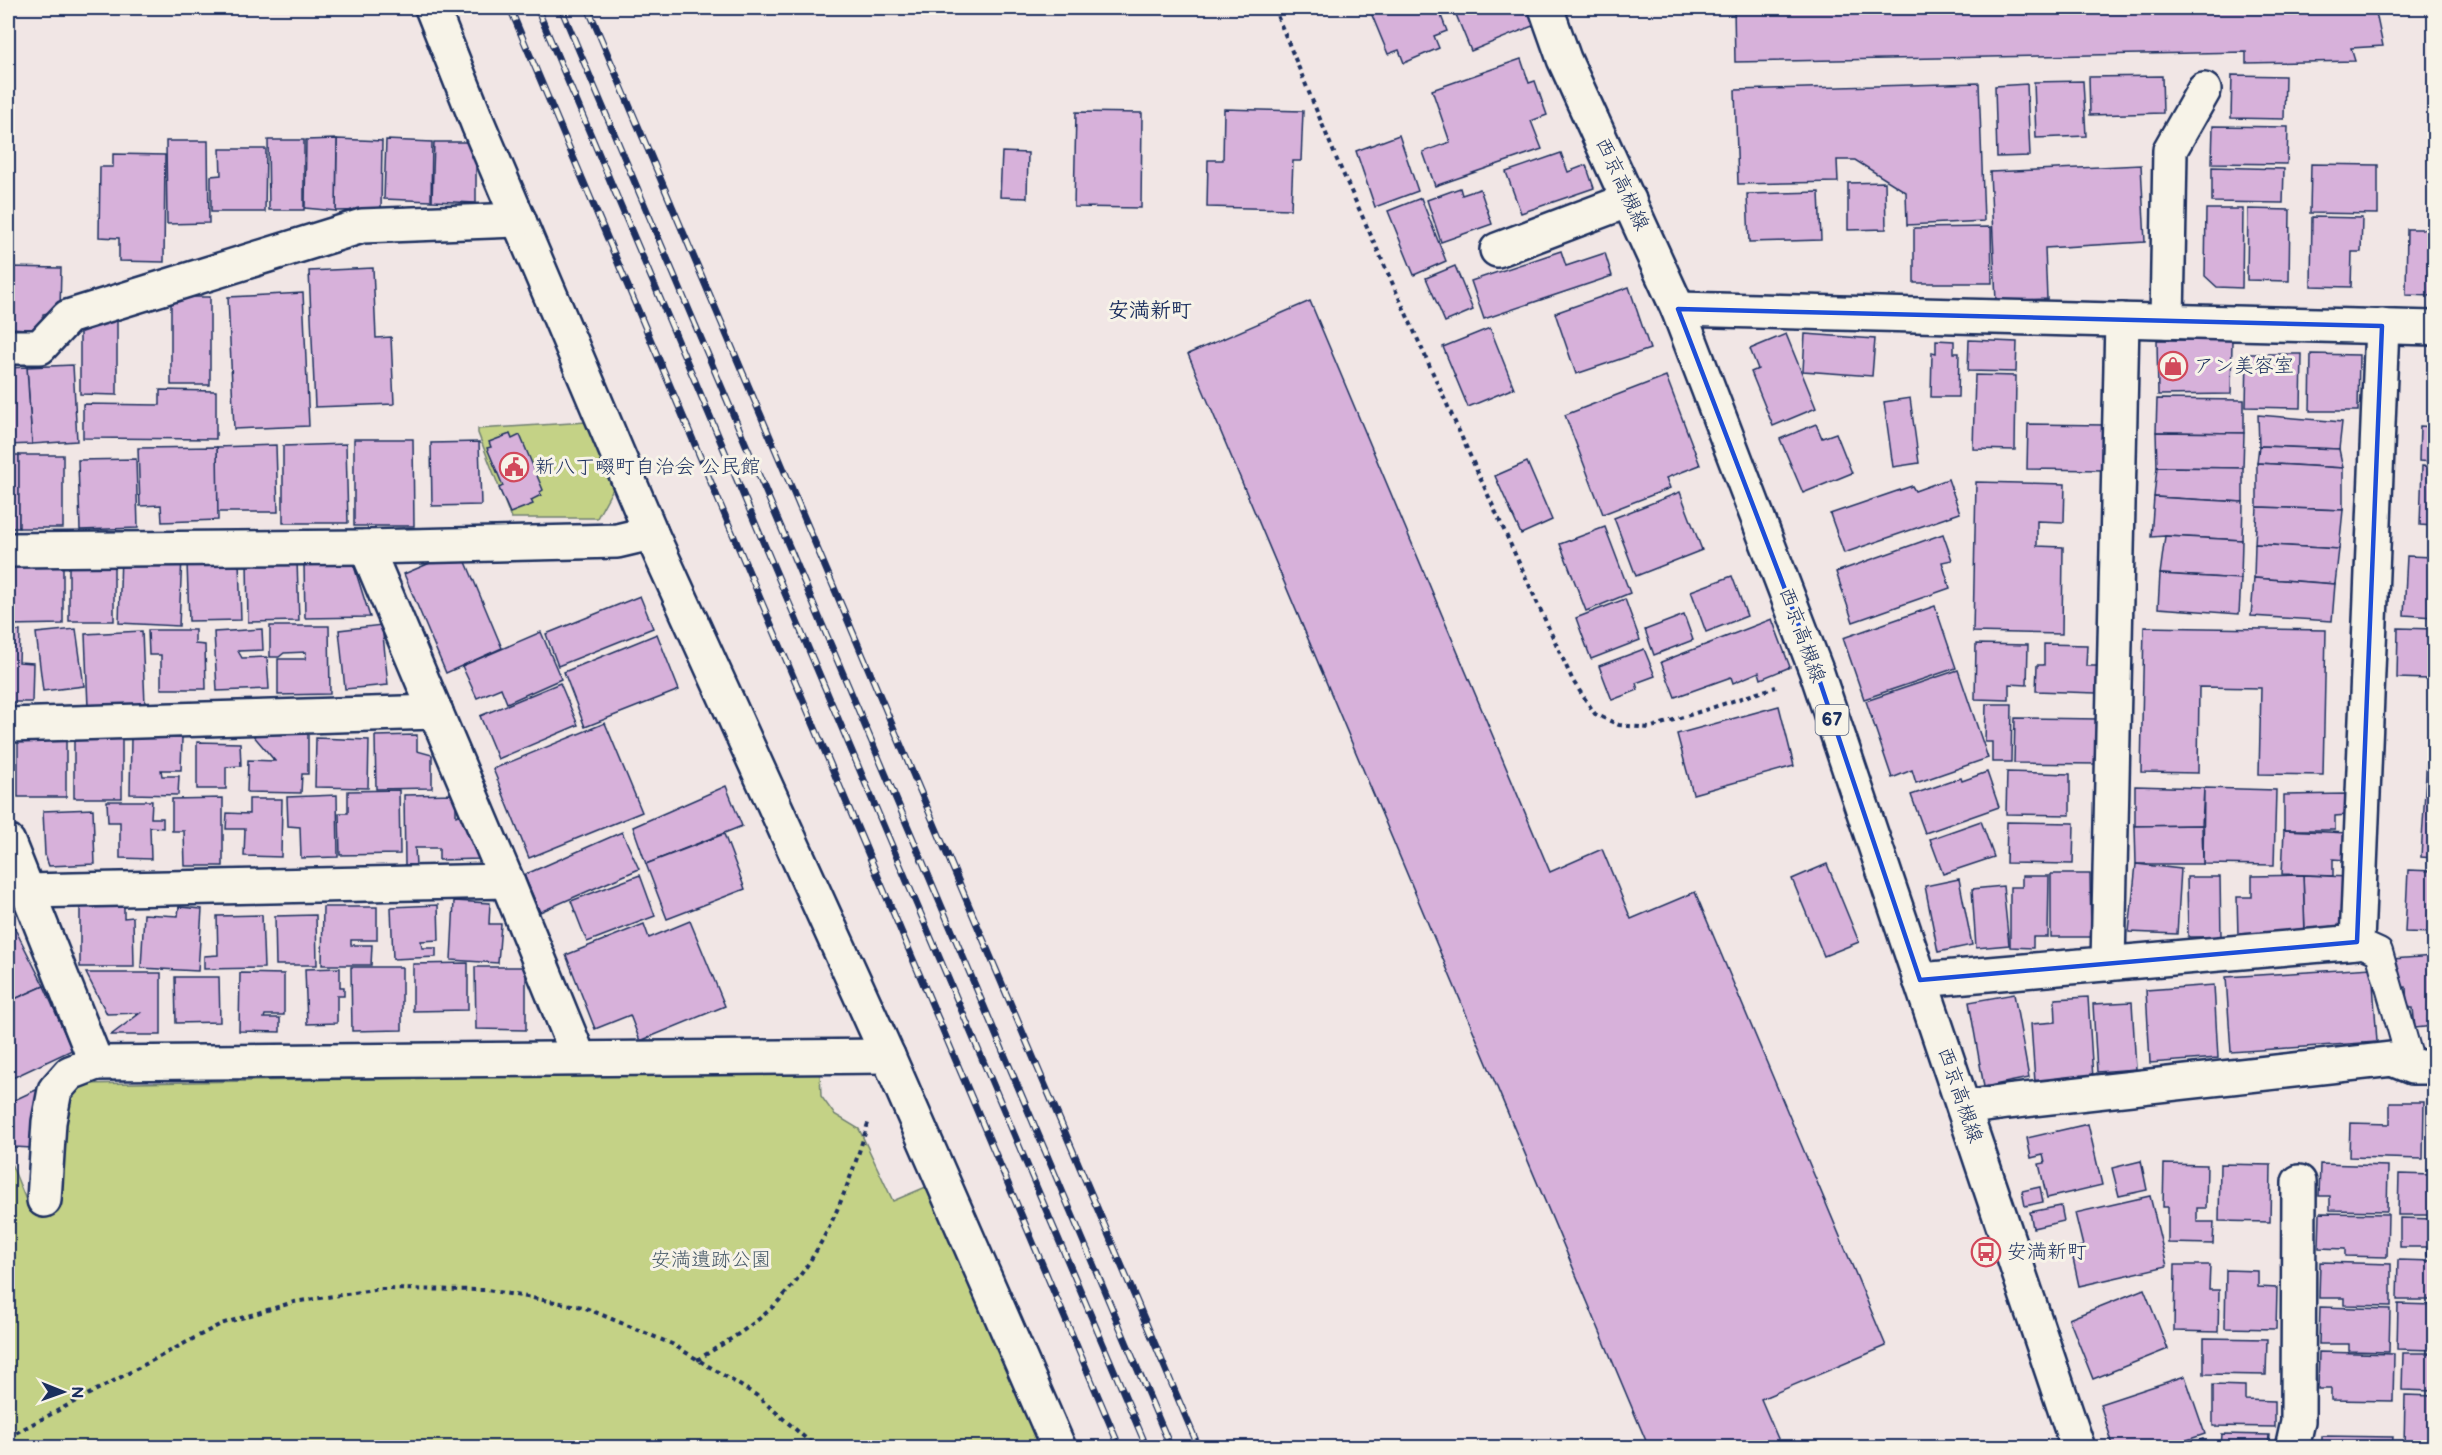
<svg xmlns="http://www.w3.org/2000/svg" width="2442" height="1455" font-family="'Balsamiq Sans','Klee One',sans-serif">
	<rect width="100%" height="100%" fill="#f1e6e5"/>
	<filter id="ink" filterUnits="userSpaceOnUse"><feTurbulence type="fractalNoise" baseFrequency=".0167" numOctaves="2"/><feDisplacementMap in="SourceGraphic" scale="12" xChannelSelector="R" yChannelSelector="G"/><feConvolveMatrix kernelMatrix="1 2 1 2 8 2 1 2 1" color-interpolation-filters="sRGB"/></filter>
	<g filter="url(#ink)">
		<g fill="#c4d286" stroke="#708072" stroke-width="1.5">
			<path d="M587,422L615,485L597,518H511L478,433V429Z"/>
			<path d="M820,1071L821,1096L834,1114L859,1129L893,1201L933,1184L1047,1447H8V1156L26,1200L33,1204L66,1098L80,1084Z"/>
		</g>
		<g fill="#d7b1da" stroke="#1b2f5e" stroke-width="1.5">
			<path d="M1369,8H1438L1447,31L1434,36L1439,48L1404,63L1399,50L1388,54Z"/>
			<path d="M1463,8H1528L1535,25L1471,51L1455,12Z"/>
			<path d="M1734,8H2375L2383,46L2351,48L2355,61L2246,63V52L1735,62Z"/>
			<path d="M1521,59L1529,83L1535,81L1547,115L1531,121L1542,149L1435,186L1423,152L1450,142L1432,90Z"/>
			<path d="M2232,75L2285,76L2284,119L2231,118Z"/>
			<path d="M2162,76L2163,113L2090,115L2089,77Z"/>
			<path d="M2083,81L2086,136L2036,138L2034,82Z"/>
			<path d="M1979,83L1984,221L1907,225L1906,192L1855,160H1837L1838,182L1738,184L1735,90Z"/>
			<path d="M2027,84L2030,156L1997,157L1995,86Z"/>
			<path d="M1224,109L1303,111L1301,161H1293L1291,209L1207,207L1208,160H1223Z"/>
			<path d="M1076,112L1142,113L1141,208L1074,207Z"/>
			<path d="M2213,126L2288,127L2287,164L2212,163Z"/>
			<path d="M1399,135L1418,191L1375,207L1356,151Z"/>
			<path d="M337,139L382,141L381,210L336,211Z"/>
			<path d="M337,139L336,211L305,208L306,140Z"/>
			<path d="M268,140H304V210H269Z"/>
			<path d="M386,140L432,142L431,201L384,199Z"/>
			<path d="M166,141H208L209,223L167,224Z"/>
			<path d="M434,142H476V203L432,201Z"/>
			<path d="M220,149H266L265,212H211V176L221,175Z"/>
			<path d="M1002,152L1028,153L1027,198L1000,197Z"/>
			<path d="M1561,153L1568,172L1586,165L1594,188L1521,213L1506,172Z"/>
			<path d="M113,154L165,155L164,262L119,261V238L99,237L100,167H113Z"/>
			<path d="M2311,164L2378,165V214L2310,213Z"/>
			<path d="M2141,165L2145,242L2045,248L2047,299L1996,301L1990,172Z"/>
			<path d="M2212,167L2284,169L2283,203L2212,202Z"/>
			<path d="M1885,182L1886,229L1848,230V183Z"/>
			<path d="M1460,188L1462,195L1480,189L1492,224L1441,242L1427,200Z"/>
			<path d="M1819,192L1821,240L1749,242L1747,194Z"/>
			<path d="M1421,198L1446,261L1414,275L1388,211Z"/>
			<path d="M2206,209H2243L2242,288L2217,287L2205,276Z"/>
			<path d="M2248,209L2290,210L2289,281L2247,280Z"/>
			<path d="M2312,217L2362,218L2361,252H2352L2351,287L2311,286Z"/>
			<path d="M1991,227L1992,283H1914V228Z"/>
			<path d="M2407,229H2434V296L2406,295Z"/>
			<path d="M1561,251L1566,266L1605,253L1612,276L1484,319L1471,281Z"/>
			<path d="M1455,266L1473,310L1445,322L1426,278Z"/>
			<path d="M8,267L61,268L60,310L43,314V330L10,328L11,298H8Z"/>
			<path d="M373,268L376,338L391,337L394,404L315,407L309,271Z"/>
			<path d="M1629,287L1650,349L1576,374L1555,313Z"/>
			<path d="M303,293L309,426L234,429L228,297Z"/>
			<rect x="171" y="297" width="39" height="88"/>
			<path d="M1310,301L1550,872L1602,849L1631,919L1695,892L1886,1346L1761,1399L1782,1448H1649L1188,354Z"/>
			<path d="M80,321H117V395L80,394Z"/>
			<path d="M1490,328L1514,388L1468,407L1443,347Z"/>
			<path d="M1786,334L1816,408L1773,426L1751,372L1758,369L1750,349Z"/>
			<path d="M1805,334L1875,339L1872,376L1803,371Z"/>
			<path d="M1936,340L1954,341V353H1959L1958,397H1931L1932,352L1936,353Z"/>
			<path d="M1969,340L2017,342L2016,372L1968,371Z"/>
			<path d="M2157,340H2232L2231,394L2158,395Z"/>
			<path d="M2247,354H2302L2301,408L2246,407Z"/>
			<path d="M2311,354L2359,355L2358,411H2310Z"/>
			<path d="M73,365L77,441L32,444L27,367Z"/>
			<path d="M27,367L32,444L8,445V368Z"/>
			<path d="M1975,375L2016,376L2015,450L1973,449Z"/>
			<path d="M1666,376L1700,465L1666,478L1670,488L1603,514L1565,415Z"/>
			<path d="M160,390L216,391V439L83,438V404L160,405Z"/>
			<path d="M2432,392H2434V423H2431Z"/>
			<path d="M1910,398L1919,463L1893,467L1884,402Z"/>
			<path d="M2157,399L2244,400V433L2156,432Z"/>
			<path d="M2258,415L2342,422L2339,449L2259,446Z"/>
			<path d="M1816,424L1822,438L1836,433L1852,473L1803,493L1780,439Z"/>
			<path d="M2028,424L2105,425L2104,470L2027,469Z"/>
			<path d="M2420,426L2434,427V462L2419,461Z"/>
			<path d="M2156,432L2244,433L2243,468L2157,467Z"/>
			<path d="M510,434L512,439L520,435L543,490L540,492L541,495L531,500L533,504L510,513L499,488L503,486L487,448L491,447L489,442Z"/>
			<path d="M354,439H413L414,526H354Z"/>
			<path d="M479,442L481,505L432,506L431,443Z"/>
			<path d="M346,444L348,523H283V446Z"/>
			<path d="M276,445L278,512H217V447Z"/>
			<path d="M2259,446L2339,449L2343,468L2257,463Z"/>
			<path d="M217,447L218,520L162,522L161,505L140,506L138,448Z"/>
			<rect x="8" y="455" width="11" height="73"/>
			<rect x="19" y="455" width="44" height="73"/>
			<path d="M136,459L138,528L80,530L78,460Z"/>
			<path d="M1527,462L1552,520L1521,534L1495,476Z"/>
			<path d="M2257,463L2343,468V510L2257,507Z"/>
			<path d="M2422,466L2434,467V526L2420,525Z"/>
			<path d="M2157,467L2243,468V502L2154,497Z"/>
			<path d="M1948,479L1960,513L1844,553L1830,514L1912,486L1915,491Z"/>
			<path d="M1976,482L2065,484L2064,522L2037,521V546L2063,547L2062,634L1973,632Z"/>
			<path d="M1680,492L1702,550L1636,576L1614,518Z"/>
			<path d="M2154,497L2243,502L2242,540L2165,536L2151,537Z"/>
			<path d="M2257,507L2343,510L2339,549L2255,544Z"/>
			<path d="M1605,527L1630,593L1586,611L1560,544Z"/>
			<path d="M1943,534L1952,560L1942,562L1950,588L1853,622L1836,572Z"/>
			<path d="M2165,536L2242,540L2241,579L2160,574Z"/>
			<path d="M2255,544L2339,549L2335,584L2254,578Z"/>
			<path d="M461,550L502,648L446,673L404,574Z"/>
			<path d="M121,554L182,556L179,626L119,623Z"/>
			<path d="M2407,556L2434,557V617L2404,615Z"/>
			<rect x="69" y="558" width="45" height="63"/>
			<path d="M8,560H63V624L8,625Z"/>
			<path d="M239,561L241,620L189,621L187,563Z"/>
			<path d="M247,561H297L299,621L248,622Z"/>
			<path d="M353,563L370,617L305,618L304,564Z"/>
			<path d="M2160,574L2241,579L2239,614L2158,608Z"/>
			<path d="M1732,576L1747,616L1706,632L1691,591Z"/>
			<path d="M2254,578L2335,584L2332,621L2251,616Z"/>
			<path d="M640,596L653,628L558,666L546,634Z"/>
			<path d="M1625,599L1640,640L1591,659L1576,618Z"/>
			<path d="M1935,606L1956,668L1864,699L1843,638Z"/>
			<path d="M1684,615L1693,640L1654,655L1645,630Z"/>
			<path d="M1772,619L1790,667L1761,679L1759,672L1733,683L1731,677L1675,697L1661,662Z"/>
			<path d="M382,625L388,685L345,689L339,630Z"/>
			<path d="M270,626H329L330,694L278,695V659H305L306,652L284,653L279,657H270Z"/>
			<path d="M2144,627L2326,630L2323,775L2259,774L2261,688L2199,687L2198,773L2141,772Z"/>
			<path d="M2398,628L2434,629V637L2430,636L2429,679L2397,678Z"/>
			<path d="M76,629L84,686L43,691L36,633Z"/>
			<path d="M262,629L263,650L238,651L242,658L267,657L269,689L217,691L214,632Z"/>
			<path d="M148,630H195V644L205,645L206,689H161V655H149Z"/>
			<path d="M8,631H20L19,662L33,663L32,702H8Z"/>
			<path d="M142,631L145,705L88,707L85,634Z"/>
			<path d="M541,632L561,679L507,703L501,688L477,698L462,666Z"/>
			<path d="M657,634L679,690L585,727L564,672Z"/>
			<path d="M2434,643V858L2421,857Z"/>
			<path d="M1976,644L2028,645L2027,685L2009,684V700L1975,699Z"/>
			<path d="M2044,644L2087,645L2086,666H2097L2096,693L2036,691L2037,665H2044Z"/>
			<path d="M1644,649L1655,676L1636,683L1638,690L1612,700L1599,666Z"/>
			<path d="M1958,670L1988,758L1916,783L1912,770L1892,778L1866,701Z"/>
			<path d="M560,683L578,725L498,759L480,716Z"/>
			<path d="M1986,704H2012L2011,762H1992V742H1985Z"/>
			<path d="M1779,706L1794,766L1693,794L1677,734Z"/>
			<path d="M2015,718L2100,719L2099,764L2014,763Z"/>
			<path d="M605,723L642,812L529,858L493,769Z"/>
			<path d="M246,727L308,728V774H302L301,793L247,792L248,760L275,761Z"/>
			<path d="M417,735V751L432,755V788L376,789L375,736Z"/>
			<path d="M74,737L122,738V798H74Z"/>
			<path d="M131,738H182L181,770H161L162,776H179L178,795L130,794Z"/>
			<path d="M316,738L369,740L368,788L315,787Z"/>
			<path d="M18,739L66,740V797H18Z"/>
			<path d="M197,742L240,743L241,766L226,767V789H197Z"/>
			<path d="M1987,772L1999,807L1925,833L1911,795L1961,778L1962,781Z"/>
			<path d="M2007,772L2070,774V815L2006,814Z"/>
			<path d="M726,786L742,826L646,864L633,827Z"/>
			<path d="M2135,786L2204,788L2202,825L2135,826Z"/>
			<path d="M2204,788L2276,790L2274,865L2203,864Z"/>
			<path d="M399,790L400,854L340,855L339,813H348V791Z"/>
			<path d="M456,794V816L461,814L481,859L439,860V848H415L416,865H405L404,795Z"/>
			<path d="M2347,794V815L2335,816V830H2284V795Z"/>
			<path d="M337,795L338,857L301,858L300,827L288,826L287,797Z"/>
			<path d="M223,798V866H185L184,831H172V799Z"/>
			<path d="M249,799H282L281,857L244,856L245,829H226L227,813L249,814Z"/>
			<path d="M107,801H152L151,818H163V828L150,827L151,859L120,858V822H108Z"/>
			<path d="M93,809L95,864L49,866L45,855L43,811Z"/>
			<path d="M1981,821L1994,857L1943,874L1930,839Z"/>
			<path d="M2007,822L2074,823L2073,864L2006,863Z"/>
			<path d="M2202,825L2203,864H2136L2135,826Z"/>
			<path d="M2284,830L2348,833L2346,860L2333,859V876L2282,874Z"/>
			<path d="M622,832L639,869L540,912L524,875Z"/>
			<path d="M724,834L745,889L667,919L646,864Z"/>
			<path d="M1827,864L1859,942L1824,956L1792,879Z"/>
			<path d="M2136,864L2181,869L2177,934L2129,932Z"/>
			<path d="M2408,870L2434,871V933L2405,932Z"/>
			<path d="M2051,874H2090L2091,937H2051Z"/>
			<path d="M640,875L655,916L587,942L571,901Z"/>
			<path d="M2303,875L2348,877L2346,932L2305,934Z"/>
			<path d="M2303,875L2305,934L2238,935L2237,897H2252V876Z"/>
			<path d="M2022,876H2049L2048,937H2033V948L2010,947V887H2022Z"/>
			<path d="M2187,877H2220L2221,937H2188Z"/>
			<path d="M1959,879L1972,945L1938,952L1925,886Z"/>
			<path d="M2003,886L2009,945L1976,948L1972,889Z"/>
			<path d="M454,901L490,903L489,924H501L498,963L451,960Z"/>
			<path d="M438,905L439,940L421,941L422,948H436V957L393,959L391,907Z"/>
			<path d="M80,907H124V918L133,917L134,967H80Z"/>
			<path d="M179,907L202,909L198,971L141,968L144,914L178,916Z"/>
			<path d="M323,907H377V940H351V945H372L371,965H322Z"/>
			<path d="M8,910L14,927L8,929Z"/>
			<path d="M262,915L264,968L204,969V956L218,955L217,916Z"/>
			<path d="M316,915L317,965H276L275,916Z"/>
			<path d="M690,921L725,1006L640,1041L630,1015L595,1029L566,955L644,924L649,938Z"/>
			<path d="M14,927L44,986L8,1002V929Z"/>
			<path d="M2434,956V1026L2415,1028L2413,1008H2407L2406,987L2394,988L2392,959Z"/>
			<path d="M468,963V1010L413,1011V964Z"/>
			<path d="M351,967H402V1030L352,1031Z"/>
			<path d="M475,967H526V1030L476,1029Z"/>
			<path d="M340,968V987H344V996H337V1023L307,1024L305,969Z"/>
			<path d="M2372,968L2377,1042L2231,1052L2226,977Z"/>
			<path d="M86,973H161V1035H111L140,1013L107,1014Z"/>
			<path d="M240,973L284,974V1015H265L264,1018H280V1032L239,1031Z"/>
			<path d="M175,977H219L220,1022L176,1023Z"/>
			<path d="M2214,985L2218,1058L2150,1063L2146,990Z"/>
			<path d="M44,986L72,1050L8,1080V1002Z"/>
			<path d="M2014,994L2029,1078L1984,1087L1969,1002Z"/>
			<path d="M2088,997L2093,1079L2035,1082L2031,1024L2056,1022L2055,999Z"/>
			<path d="M2132,1002L2136,1069L2097,1072L2093,1004Z"/>
			<path d="M2433,1084H2434V1134H2432Z"/>
			<path d="M38,1089L32,1148L14,1147L8,1131V1103Z"/>
			<path d="M2390,1102H2424L2423,1159L2349,1157L2350,1123L2390,1124Z"/>
			<path d="M2088,1124L2102,1185L2047,1198L2039,1164L2045,1163L2043,1155L2031,1158L2027,1138Z"/>
			<path d="M2432,1136H2434V1172H2431Z"/>
			<path d="M2141,1161L2147,1190L2119,1196L2112,1168Z"/>
			<path d="M2164,1164L2207,1165L2206,1208H2197V1222H2214L2213,1244L2168,1243V1207H2163Z"/>
			<path d="M2220,1164L2271,1165L2270,1222L2219,1221Z"/>
			<path d="M2320,1164L2388,1166L2387,1211L2330,1210V1196H2319Z"/>
			<path d="M2399,1174L2434,1175V1215H2398Z"/>
			<path d="M2040,1187L2043,1202L2025,1206L2022,1191Z"/>
			<path d="M2150,1196L2167,1266L2079,1286L2071,1249L2083,1246L2075,1213Z"/>
			<path d="M2061,1206L2064,1221L2033,1228L2030,1212Z"/>
			<path d="M2320,1213L2388,1214L2387,1257L2345,1256V1249L2319,1248Z"/>
			<path d="M2400,1218L2434,1219V1256H2427V1247H2400Z"/>
			<path d="M2398,1260L2434,1261V1300H2397Z"/>
			<path d="M2320,1262L2391,1264V1306L2344,1305V1298H2319Z"/>
			<path d="M2175,1265H2210L2209,1290H2219L2218,1332L2174,1331Z"/>
			<path d="M2226,1270L2258,1271V1287L2277,1288L2276,1329L2225,1328Z"/>
			<path d="M2144,1289L2168,1349L2093,1379L2069,1319Z"/>
			<path d="M2398,1304L2434,1305V1350L2397,1349Z"/>
			<path d="M2320,1307L2390,1309L2389,1352L2349,1351V1344H2319Z"/>
			<path d="M2204,1338L2267,1339L2266,1375L2204,1374Z"/>
			<path d="M2319,1352L2394,1354L2393,1401L2331,1400V1389H2318Z"/>
			<path d="M2403,1353H2434V1391L2402,1390Z"/>
			<path d="M2185,1376L2205,1434L2163,1448H2114L2100,1404Z"/>
			<path d="M2213,1385L2245,1386V1400L2275,1401V1427L2213,1426Z"/>
			<path d="M2405,1395L2434,1396V1448H2404Z"/>
			<path d="M2222,1434L2269,1435L2268,1448H2221Z"/>
			<path d="M2322,1436L2393,1437L2392,1448H2322Z"/>
			<path d="M2203,1439L2206,1448H2177Z"/>
		</g>
		<g fill="none" stroke-linecap="round" stroke-linejoin="round">
			<g stroke="#1b2f5e" stroke-width="30">
				<path id="service" d="M2357,942L2379,952L2412,1067"/>
			</g>
			<g stroke="#1b2f5e" stroke-width="38">
				<g id="minor">
					<path d="M432,8L478,124L651,533L888,1056L1059,1448"/>
					<path d="M1497,250L1629,200"/>
					<path d="M1678,309L2434,328"/>
					<path d="M2167,321L2170,150L2204,90"/>
					<path d="M8,347H40L68,317L362,226L519,220"/>
					<path d="M8,550L366,547"/>
					<path d="M8,725L436,712"/>
					<path d="M8,842L96,1063L888,1056"/>
					<path d="M507,881L366,547L617,541L651,533"/>
					<path d="M26,891L507,881L579,1058"/>
					<path d="M2108,964L2122,320"/>
					<path d="M1920,980L2357,942L2382,326"/>
					<path d="M1964,1108L2007,1102L2392,1059L2412,1067H2434"/>
					<path d="M44,1200L49,1122L55,1090L70,1073L96,1063"/>
					<path d="M2292,1448L2298,1421L2299,1182"/>
				</g>
			</g>
			<g stroke="#1b2f5e" stroke-width="38">
				<path id="primary" d="M1546,8L1564,59L1678,309L1817,673L2078,1448"/>
			</g>
			<g stroke="#1b2f5e" stroke-width="4" stroke-dasharray="4.5 4.5" stroke-linecap="butt">
				<path d="M1274,8L1337,160L1472,460L1573,681L1595,714L1619,725L1649,728L1776,687"/>
				<path d="M697,1360C716,1348 737,1336 755,1322C818,1274 847,1193 869,1120"/>
				<path d="M8,1437L221,1324L294,1302L380,1289L487,1290L583,1307L672,1344L756,1395L817,1448"/>
			</g>
			<use href="#service" stroke="#f7f3e8" stroke-width="26"/>
			<use href="#minor" stroke="#f7f3e8" stroke-width="33"/>
			<use href="#primary" stroke="#f7f3e8" stroke-width="33"/>
			<g stroke="#1b2f5e" stroke-width="7">
				<g id="rail">
					<path d="M510,8L1120,1448"/>
					<path d="M537,8L1147,1448"/>
					<path d="M561,8L1171,1448"/>
					<path d="M588,8L1199,1448"/>
				</g>
			</g>
			<use href="#rail" stroke="#f7f3e8" stroke-width="4.5" stroke-dasharray="14" stroke-linecap="butt"/>
		</g>
	</g>
	<path fill="none" stroke="#1d4ed8" stroke-width="4.5" stroke-linejoin="round" d="M1678,309L2382,326L2357,942L1920,980L1817,673Z"/>
	<defs>
		<g id="shop-ring" transform="scale(1.5)"><circle r="9.5" fill="#f7f3e8" stroke="#d1495b" stroke-width="1.5"/><path d="M-5-2.5h2.3a2.7 3.5 0 0 1 5.4 0H5L5.5 6h-11ZM-1.5-2.5h3a1.5 2.3 0 0 0-3 0Z" fill="#d1495b"/></g>
		<g id="civic-ring" transform="scale(1.5)"><circle r="9.5" fill="#f7f3e8" stroke="#d1495b" stroke-width="1.5"/><path d="M-.6-6.5H3V-4.5H.6V-3L4-1V1h2V6H-6V1h2V-1L-.6-3ZM-1.2 2.5V6h2.4V2.5Z" fill="#d1495b"/></g>
		<g id="bus-ring" transform="scale(1.5)"><circle r="9.5" fill="#f7f3e8" stroke="#d1495b" stroke-width="1.5"/><path d="M-5-6H5V4H4V6H2V4H-2V6H-4V4H-5ZM-3.5-4V0h7V-4ZM-3.5 1.2v1.5H-2V1.2ZM2 1.2v1.5H3.5V1.2Z" fill="#d1495b"/></g>
	</defs>
	<g fill-rule="evenodd">
		<use href="#shop-ring" x="2173" y="366"/>
		<use href="#civic-ring" x="514" y="467"/>
		<use href="#bus-ring" x="1986" y="1252"/>
	</g>
	<g text-anchor="middle" dominant-baseline="central" stroke-width="6" stroke-linejoin="round" paint-order="stroke">
		<rect fill="#f7f3e8" stroke="#5d6a87" stroke-width="1.5" x="1815.5" y="705" width="33" height="30" rx="4.5"/>
		<g font-size="18" font-weight="bold" fill="#1b2f5e">
			<text x="1832" y="720">67</text>
		</g>
		<g font-size="20" fill="#1b2f5e" stroke="#f7f3e8">
			<text transform="translate(1622 184) rotate(65)">西京高槻線</text>
			<text transform="translate(1802 635) rotate(70)">西京高槻線</text>
			<text transform="translate(1960 1095) rotate(71)">西京高槻線</text>
		</g>
		<g font-size="20" fill="#1b2f5e" stroke="#f7f3e8" text-anchor="start">
			<text x="2194" y="366">アン美容室</text>
			<text x="535" y="467">新八丁畷町自治会 公民館</text>
			<text x="2007" y="1252">安満新町</text>
		</g>
		<g font-size="20" fill="#455868" stroke="#f7f3e8">
			<text x="711" y="1260">安満遺跡公園</text>
		</g>
		<g font-size="21" font-weight="bold" fill="#1b2f5e" stroke="#f7f3e8">
			<text x="1150" y="310">安満新町</text>
		</g>
	</g>
	<rect width="2442" height="1455" fill="none" stroke="#f7f3e8" stroke-width="30"/>
	<rect x="15" y="15" width="2412" height="1425" fill="none" stroke="#1b2f5e" stroke-width="2" filter="url(#ink)"/>
	<g transform="translate(63 1392) rotate(91)" stroke="#f7f3e8" stroke-width="4.5" paint-order="stroke">
	<path d="M0-4.5L10 22L0 15L-10 22Z" fill="#1b2f5e"/>
	<text y="-9" font-size="16" font-weight="bold" text-anchor="middle" fill="#1b2f5e">N</text>
	</g>
</svg>
